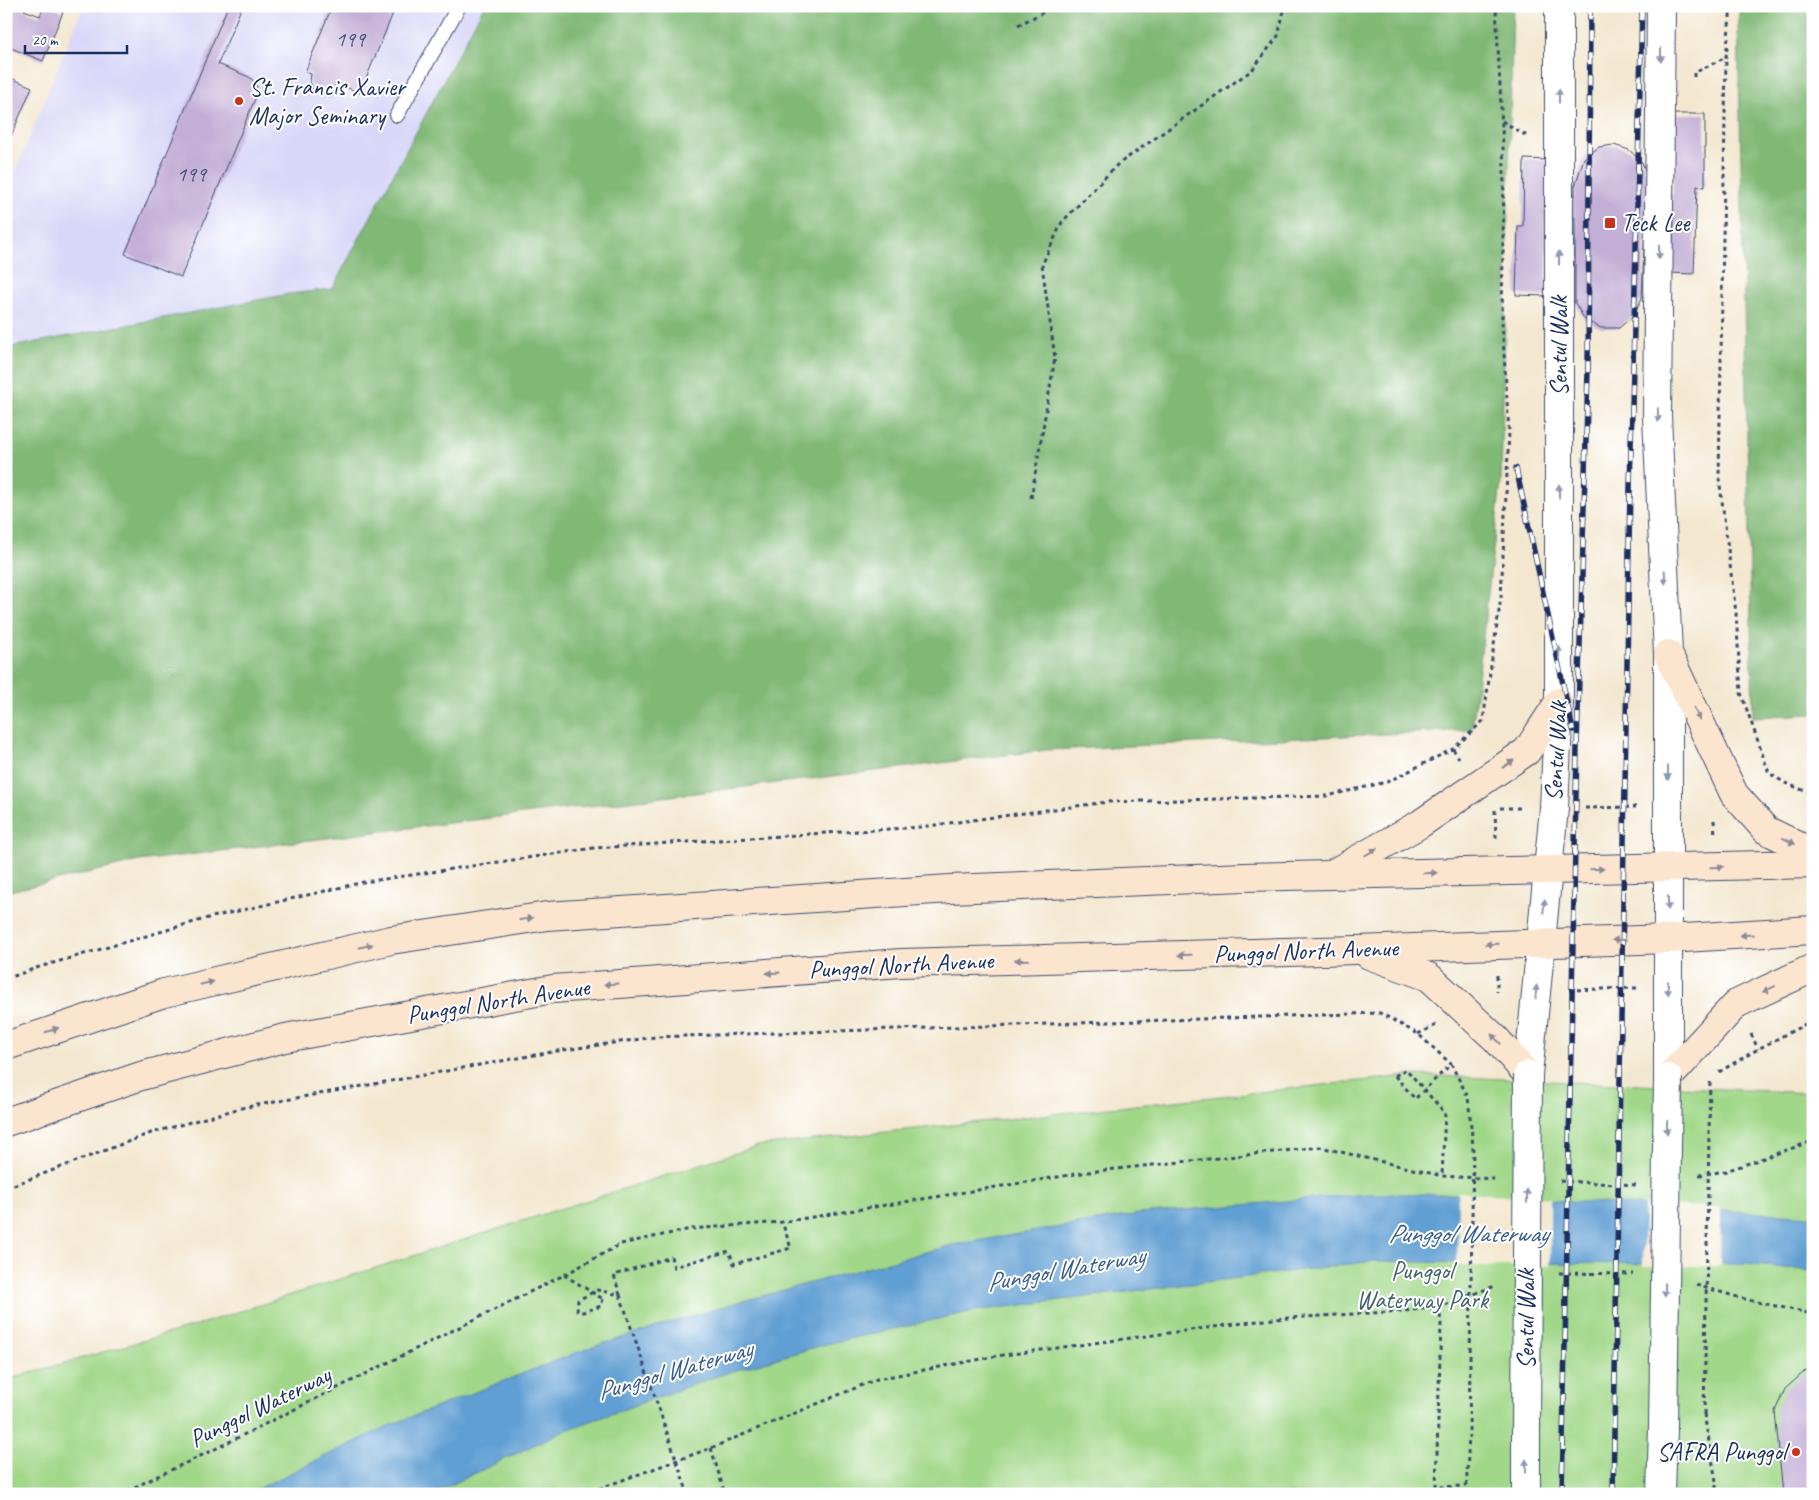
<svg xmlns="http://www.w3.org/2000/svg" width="1819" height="1500" font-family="Caveat,sans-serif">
	<rect width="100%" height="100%" fill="#fff"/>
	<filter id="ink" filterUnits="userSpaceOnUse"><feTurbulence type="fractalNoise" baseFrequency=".02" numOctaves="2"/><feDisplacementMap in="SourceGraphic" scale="10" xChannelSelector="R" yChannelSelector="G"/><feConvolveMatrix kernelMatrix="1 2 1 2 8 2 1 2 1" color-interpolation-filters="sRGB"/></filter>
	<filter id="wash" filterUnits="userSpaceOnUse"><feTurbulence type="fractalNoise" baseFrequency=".0096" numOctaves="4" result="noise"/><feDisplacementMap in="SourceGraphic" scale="20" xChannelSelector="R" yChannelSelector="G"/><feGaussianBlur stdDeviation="1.12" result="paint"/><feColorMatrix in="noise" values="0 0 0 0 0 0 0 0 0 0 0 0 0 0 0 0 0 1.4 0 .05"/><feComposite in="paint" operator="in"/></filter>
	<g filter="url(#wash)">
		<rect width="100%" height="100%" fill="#f3e7cf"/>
		<path fill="#d8d7f8" d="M83,6H484L332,289L289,294L6,348V195Z"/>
		<path fill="#a1d788" stroke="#5e8373" d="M1416,1075L1813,1093V1494H6V1380L197,1325L757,1146Z"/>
		<g fill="#80b874" stroke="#4e7469">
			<path d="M484,6H1513L1501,482L1472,730L1047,750L139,861L6,892V348L289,294L332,289Z"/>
			<path d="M1740,6H1813V714L1753,717L1738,24Z"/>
		</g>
		<path fill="#619fd3" stroke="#3e6798" d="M1366,1194H1452L1813,1216V1271L1745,1264L1470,1263L1374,1261L974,1311L826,1344L723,1374L563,1431L432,1494H247L388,1426L586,1349L728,1305L952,1245L1139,1214Z"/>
		<g fill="#f3e7cf">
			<path d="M1458,1192L1550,1198V1266H1457Z"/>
			<path d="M1644,1204L1721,1208L1720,1266H1643Z"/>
		</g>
		<g id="blocks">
			<g fill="#c3aed6">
				<path d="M6,6H25L24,10L40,16L44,6H50L63,12L43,61L6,46Z"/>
				<path d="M228,6H242L218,64L249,77L255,82L257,88V94L181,277L125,254Z"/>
				<path d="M332,6H396L360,93L336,83L331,97L314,90L310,82L311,74L305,72Z"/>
				<path d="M6,76L32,87L6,148Z"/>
				<path d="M1674,114H1705V187L1697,186L1694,274L1671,273L1674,220H1645L1642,298L1633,316L1619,328H1601L1585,320L1575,303V217L1548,214L1546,296L1516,295L1518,226H1523L1524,159L1549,160L1548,194L1575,197V186L1584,158L1599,147L1614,145L1629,150L1642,162L1647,177L1673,196Z"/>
				<path d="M1813,1364V1494H1783L1775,1411L1785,1389Z"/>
			</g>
		</g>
	</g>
	<g filter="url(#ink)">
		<use href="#blocks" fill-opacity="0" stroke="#3b4b6f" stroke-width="1"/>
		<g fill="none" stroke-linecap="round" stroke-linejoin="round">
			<g stroke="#3b4b6f" stroke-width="16">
				<path id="service" d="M397,115L459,6"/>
			</g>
			<g stroke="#3b4b6f" stroke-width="30">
				<g id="minor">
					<path d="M1661,6L1657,416L1668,654V1078"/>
					<path d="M1528,1075L1554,808L1559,702V6"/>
					<path d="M1526,1437V1494"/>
					<path d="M1661,1494L1663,1428"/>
				</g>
			</g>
			<g stroke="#3b4b6f" stroke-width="30">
				<g id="secondary">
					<path d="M1668,654L1734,794L1766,830L1813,853"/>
					<path d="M1332,874L1420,824L1527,751L1559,702"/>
					<path d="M1369,955L1429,977L1496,1039L1528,1075"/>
					<path d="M6,1046L164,993L391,940L547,916L950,889L1245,877L1813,864"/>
					<path d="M1668,1078L1736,1004L1813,968"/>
					<path d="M6,1122L141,1076L285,1038L553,989L901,963L1356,950L1668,939L1813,930"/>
				</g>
			</g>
			<g stroke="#3b4b6f" stroke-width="3" stroke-dasharray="4 4" stroke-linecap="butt">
				<path d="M1731,6L1726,57L1719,477L1736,613L1741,693L1769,773L1785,783L1813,794"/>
				<path d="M1018,25L1056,6"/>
				<path d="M1694,77V73L1726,57"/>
				<path d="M1502,121L1527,136"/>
				<path d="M1031,498L1055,358L1042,265L1062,222L1117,165L1252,70L1278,36L1285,6"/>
				<path d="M1453,749L1459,758"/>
				<path d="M1500,808H1523"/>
				<path d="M1585,808L1636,807"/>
				<path d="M1495,810L1496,839"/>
				<path d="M1714,820L1715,836"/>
				<path d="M1497,975V992"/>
				<path d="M6,979L36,968L208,918L364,882L594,848L920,827L1107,802L1327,796L1387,782L1453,749L1483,721L1501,597L1509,432L1502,322L1504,168L1496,6"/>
				<path d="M1569,990L1637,988"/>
				<path d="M1418,1034L1436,1025"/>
				<path d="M1751,1034L1758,1049"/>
				<path d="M1719,1072L1758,1049L1813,1020"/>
				<path d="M1395,1076L1406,1069L1445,1113L1442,1176"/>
				<path d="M1699,1175L1726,1171L1813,1141"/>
				<path d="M1560,1181L1636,1185"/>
				<path d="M6,1188L151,1133L241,1108L557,1051L655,1037L1380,1013L1418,1034L1451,1064"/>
				<path d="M1559,1273L1633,1274"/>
				<path d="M564,1275L603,1299"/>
				<path d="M1696,1285L1748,1300L1813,1314"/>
				<path d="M620,1295L614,1275L671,1257L674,1267L729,1251L734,1264L791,1248L782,1222"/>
				<path d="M1439,1307L1441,1323L1436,1487L1466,1486"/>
				<path d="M1704,1414L1716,1481V1494"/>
				<path d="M711,1448L725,1494"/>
				<path d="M120,1494L211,1451L564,1275L621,1244L691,1229L782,1222L1088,1172L1320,1147L1442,1176L1496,1179"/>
				<path d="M584,1494L711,1448L877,1379L997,1356L1273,1319L1404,1311L1439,1307L1495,1286"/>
				<path d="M1466,1494L1469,1435"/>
			</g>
			<use href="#service" stroke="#fff" stroke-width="14"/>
			<use href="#minor" stroke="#fff" stroke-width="28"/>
			<use href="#secondary" stroke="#fce5cf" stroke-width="28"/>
			<g stroke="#1b2f5e" stroke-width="5.5">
				<g id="rail">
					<path d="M1516,468L1573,730"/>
					<path d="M1562,1494L1577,747L1588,371L1590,6"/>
					<path d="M1613,1494L1630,488L1642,6"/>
				</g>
			</g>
			<use href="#rail" stroke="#fff" stroke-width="4" stroke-dasharray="11" stroke-linecap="butt"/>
			<g stroke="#3b4b6f" stroke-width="30" stroke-linecap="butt">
				<g id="minor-bridge">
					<path d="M1663,1428L1668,1078"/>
					<path d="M1526,1437L1528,1075"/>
				</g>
			</g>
			<g stroke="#3b4b6f" stroke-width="3" stroke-dasharray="4 4" stroke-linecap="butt">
				<path d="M1395,1076L1415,1099L1451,1064L1468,1097L1473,1146L1469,1435"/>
				<path d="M603,1299L601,1306L583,1312L577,1311L578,1300L597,1290L620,1295L688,1494"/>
				<path d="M1704,1414L1710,1078"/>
			</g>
			<use href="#minor-bridge" stroke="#fff" stroke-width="28"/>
		</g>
		<defs><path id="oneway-solid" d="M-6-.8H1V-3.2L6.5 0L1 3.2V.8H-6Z" transform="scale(1.25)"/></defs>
		<g fill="#8d97ae">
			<use href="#oneway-solid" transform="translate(1661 55) rotate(90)"/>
			<use href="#oneway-solid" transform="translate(1559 96) rotate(-90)"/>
			<use href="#oneway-solid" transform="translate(1659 252) rotate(90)"/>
			<use href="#oneway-solid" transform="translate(1559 258) rotate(-90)"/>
			<use href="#oneway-solid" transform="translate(1658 415) rotate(89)"/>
			<use href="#oneway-solid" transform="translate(1559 491) rotate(-90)"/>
			<use href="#oneway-solid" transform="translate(1665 577) rotate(87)"/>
			<use href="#oneway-solid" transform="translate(1559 653) rotate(-90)"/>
			<use href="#oneway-solid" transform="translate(1668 773) rotate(90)"/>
			<use href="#oneway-solid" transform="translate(1668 903) rotate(90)"/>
			<use href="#oneway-solid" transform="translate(1544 906) rotate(-84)"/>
			<use href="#oneway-solid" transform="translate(1668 988) rotate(90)"/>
			<use href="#oneway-solid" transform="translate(1536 992) rotate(-85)"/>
			<use href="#oneway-solid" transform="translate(1667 1127) rotate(91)"/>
			<use href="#oneway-solid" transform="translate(1527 1196) rotate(-90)"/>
			<use href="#oneway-solid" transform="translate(1665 1290) rotate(91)"/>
			<use href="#oneway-solid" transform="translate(1526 1466) rotate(-90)"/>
		</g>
		<g fill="#8c8a96">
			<use href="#oneway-solid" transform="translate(1697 714) rotate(65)"/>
			<use href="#oneway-solid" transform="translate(1508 764) rotate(-34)"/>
			<use href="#oneway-solid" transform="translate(1789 841) rotate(27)"/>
			<use href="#oneway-solid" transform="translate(1371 852) rotate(-30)"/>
			<use href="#oneway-solid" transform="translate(1717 867) rotate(-1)"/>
			<use href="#oneway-solid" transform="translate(1597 869) rotate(-2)"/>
			<use href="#oneway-solid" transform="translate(1430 873) rotate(-1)"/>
			<use href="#oneway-solid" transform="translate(526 919) rotate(-9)"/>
			<use href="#oneway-solid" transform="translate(1747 935) rotate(176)"/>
			<use href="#oneway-solid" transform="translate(1619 940) rotate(178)"/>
			<use href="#oneway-solid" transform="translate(1492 944) rotate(178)"/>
			<use href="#oneway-solid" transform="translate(366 946) rotate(-13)"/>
			<use href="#oneway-solid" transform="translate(1185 955) rotate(178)"/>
			<use href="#oneway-solid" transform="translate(1022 960) rotate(178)"/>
			<use href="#oneway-solid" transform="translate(773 973) rotate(176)"/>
			<use href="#oneway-solid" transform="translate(207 983) rotate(-13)"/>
			<use href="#oneway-solid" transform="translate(611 984) rotate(176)"/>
			<use href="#oneway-solid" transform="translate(1769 989) rotate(155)"/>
			<use href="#oneway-solid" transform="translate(52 1030) rotate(-19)"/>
			<use href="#oneway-solid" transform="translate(1496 1039) rotate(-134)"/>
		</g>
	</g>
	<g fill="#c8321e" stroke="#fff" stroke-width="2">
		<circle cx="239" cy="101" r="5"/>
		<rect x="1604" y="217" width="12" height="12" rx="2.5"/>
		<circle cx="1796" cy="1452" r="5"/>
	</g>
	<g text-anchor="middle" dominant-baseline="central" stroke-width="4" stroke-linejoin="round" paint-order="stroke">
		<g font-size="22" fill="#454f7c">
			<text x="350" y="39">199</text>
			<text x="191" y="174">199</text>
		</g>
		<g font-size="25" fill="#1b2f5e" stroke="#fff" text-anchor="start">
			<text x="249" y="87">St. Francis Xavier<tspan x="249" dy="29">Major Seminary</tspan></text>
			<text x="1621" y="223">Teck Lee</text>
			<text x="1786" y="1452" text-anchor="end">SAFRA Punggol</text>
		</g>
		<g font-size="25" fill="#1b2f5e" stroke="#fff">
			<text transform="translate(1559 346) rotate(-90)">Sentul Walk</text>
			<text transform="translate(1556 751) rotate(-87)">Sentul Walk</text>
			<text transform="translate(1306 951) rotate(-2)">Punggol North Avenue</text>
			<text transform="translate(901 965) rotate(-3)">Punggol North Avenue</text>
			<text transform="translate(498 1001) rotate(-9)">Punggol North Avenue</text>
			<text transform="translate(1526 1319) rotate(-90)">Sentul Walk</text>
			<text transform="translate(260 1407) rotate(-26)">Punggol Waterway</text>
		</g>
		<g font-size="25" fill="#43616b" stroke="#fff">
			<text x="1422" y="1271">Punggol<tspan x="1422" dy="29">Waterway Park</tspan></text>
		</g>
		<g font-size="26" font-style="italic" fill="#375c8d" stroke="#fff">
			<text x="1468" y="1233">Punggol Waterway</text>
			<text transform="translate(1065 1269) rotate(-10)">Punggol Waterway</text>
			<text transform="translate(674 1370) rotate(-16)">Punggol Waterway</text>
		</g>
	</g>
	<rect width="1819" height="1500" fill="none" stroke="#fff" stroke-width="25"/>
	<path d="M25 45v8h102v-8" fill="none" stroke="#1b2f5e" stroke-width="2.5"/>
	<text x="32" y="45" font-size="15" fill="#1b2f5e" stroke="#ffffff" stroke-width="4" paint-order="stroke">20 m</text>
</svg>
